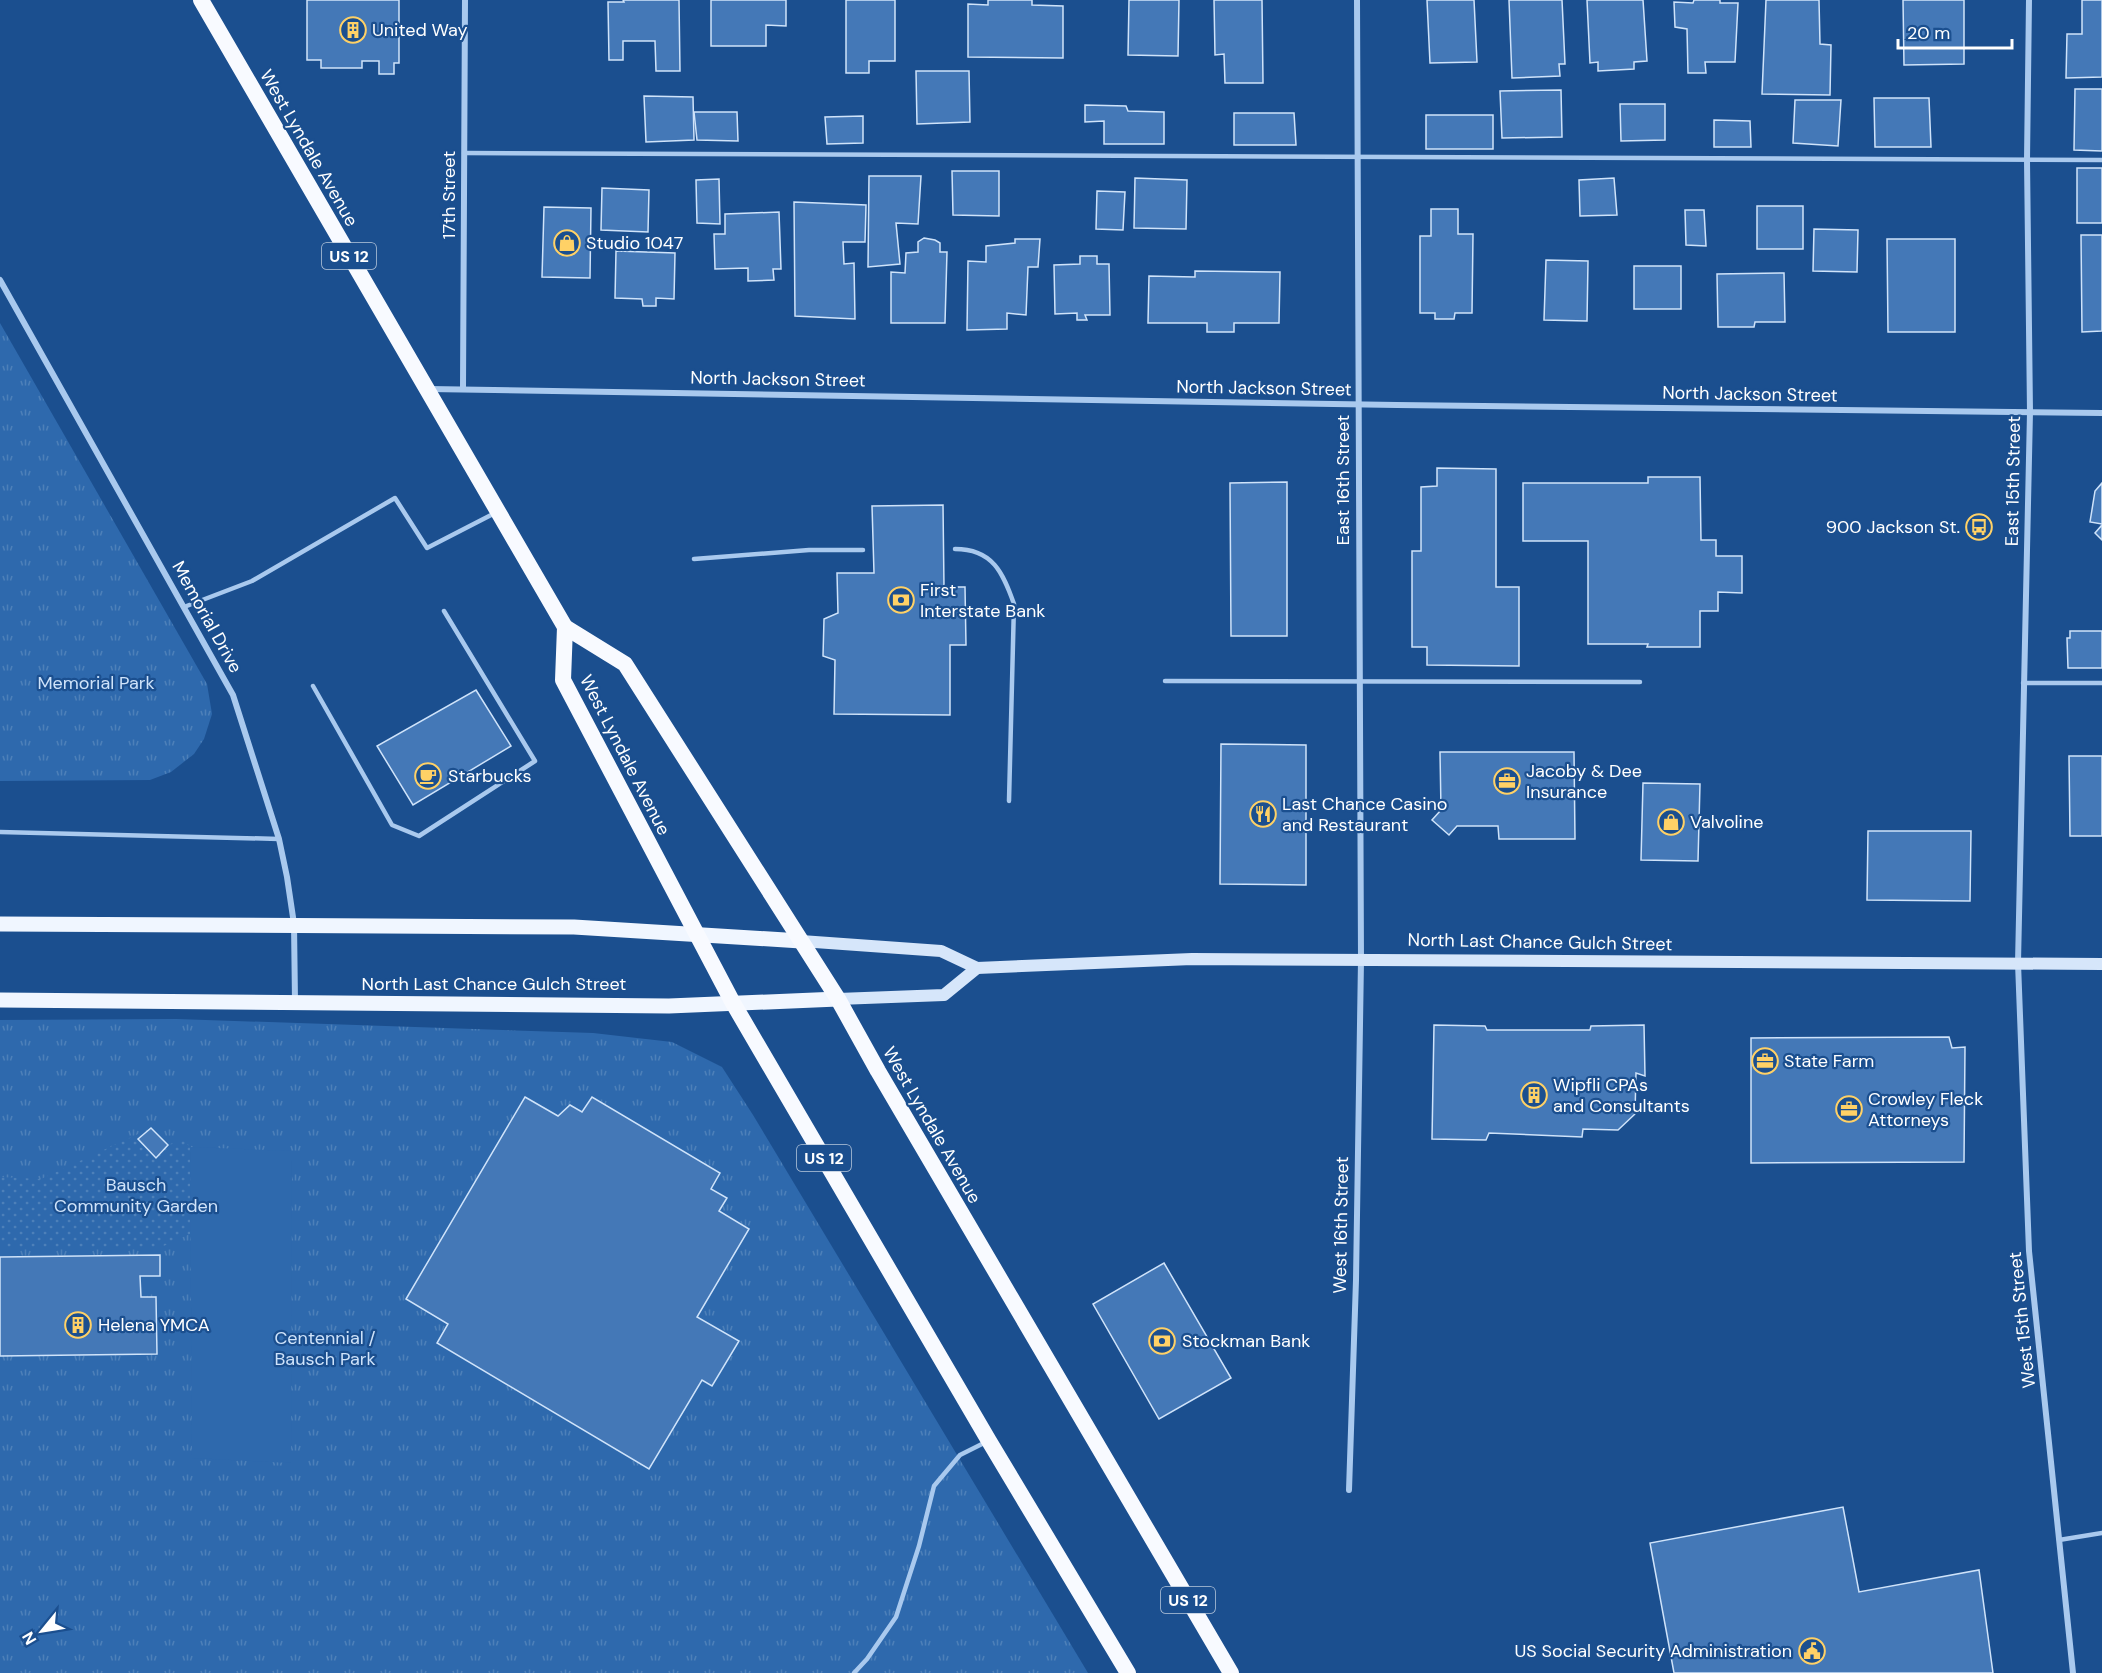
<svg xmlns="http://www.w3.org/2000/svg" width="2102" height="1673" font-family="'DM Sans',sans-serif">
	<defs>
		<pattern id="grass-tufts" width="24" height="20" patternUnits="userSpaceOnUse" patternTransform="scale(1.5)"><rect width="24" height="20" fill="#2e69ad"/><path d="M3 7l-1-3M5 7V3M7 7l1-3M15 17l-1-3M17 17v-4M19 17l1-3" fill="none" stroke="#4d80b9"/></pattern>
		<pattern id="garden-dots" width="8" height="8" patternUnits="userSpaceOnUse" patternTransform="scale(1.5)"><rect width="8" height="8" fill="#2e69ad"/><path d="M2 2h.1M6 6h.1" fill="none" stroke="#4d80b9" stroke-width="1.8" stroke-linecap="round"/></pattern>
	</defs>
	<rect width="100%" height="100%" fill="#1b4f8f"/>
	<g fill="url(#grass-tufts)">
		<path d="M0,323L207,684L212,714L204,739L194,754L171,772L150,780L0,781Z"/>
		<path d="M176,1019L593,1033L672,1042L722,1067L753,1115L1088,1673H0V1020Z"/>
	</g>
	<path fill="url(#garden-dots)" d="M151,1128L168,1145L182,1139L190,1147V1234L157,1249L0,1248V1177L41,1179Z"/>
	<path fill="#2e69ad" d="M190,1147L292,1151L291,1463L192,1458Z"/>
	<g fill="#4478b7" stroke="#cfe3fa" stroke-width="1.5">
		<path d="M307,0H399V63H394V74H379V61H362V68H321V60H307Z"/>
		<path d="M623,0H679L680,71H656L655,41H623V60H609L608,2H624Z"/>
		<path d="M711,0H786V26L766,25V46H711Z"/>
		<path d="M846,0H895V61H869V73H846Z"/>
		<path d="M988,0H1032V5L1063,6V58L968,57V4L988,5Z"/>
		<path d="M1129,0H1179L1178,56L1128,55Z"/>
		<path d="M1214,0H1262L1263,83H1225L1224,54L1215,55Z"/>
		<path d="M1427,0H1474L1477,62L1430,63Z"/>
		<path d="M1509,0H1562L1565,64H1559L1560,76L1512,78Z"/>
		<path d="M1587,0H1643L1647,61L1634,62V69L1598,71V62L1590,63Z"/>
		<path d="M1694,0H1720V3H1738L1735,62H1705L1706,73H1688L1687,29L1675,27L1674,2L1693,3Z"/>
		<path d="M1766,0H1819L1820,44L1831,45L1830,95L1762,94Z"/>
		<path d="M1903,0H1964V64L1904,65Z"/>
		<path d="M2082,0H2102V77L2066,78L2067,34H2082Z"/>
		<path d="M916,71H969L970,122L917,124Z"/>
		<path d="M2075,89H2102V151L2074,150Z"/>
		<path d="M1561,90L1562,137L1502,138L1500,91Z"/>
		<path d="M644,96L693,97L694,140L646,142Z"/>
		<path d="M1874,98H1929L1931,147H1875Z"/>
		<path d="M1795,100H1841L1838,146L1793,143Z"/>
		<path d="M1620,104H1665V140L1621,141Z"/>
		<path d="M1085,105L1126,106L1128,111L1164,112V144H1104V121L1085,122Z"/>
		<path d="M694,112H737L738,141L697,140Z"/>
		<path d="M1234,113H1294L1296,145H1234Z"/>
		<rect x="1426" y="115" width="67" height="34"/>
		<path d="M863,116V143L827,144L825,117Z"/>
		<path d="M1714,120L1750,121L1751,147H1714Z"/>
		<rect x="2077" y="168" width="25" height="55"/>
		<path d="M952,171H999V216L953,215Z"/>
		<path d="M869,176H921L918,224L896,223L900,264L868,267Z"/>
		<path d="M1135,178L1187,180L1186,229L1134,228Z"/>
		<path d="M1614,178L1617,215L1580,216L1579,180Z"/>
		<path d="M719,179L720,224L697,223L696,180Z"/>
		<path d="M602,188L649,190L648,232L601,230Z"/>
		<path d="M1097,191L1125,192L1123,230L1096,229Z"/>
		<path d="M794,202L866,205L865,242H843L844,264L854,263L855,319L795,316Z"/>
		<rect x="1757" y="206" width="46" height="43"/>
		<path d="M544,207L591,208L590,278L542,277Z"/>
		<path d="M1431,209H1458V234H1473L1472,313H1455L1454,319H1435V313H1420V236H1431Z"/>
		<path d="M1685,210H1704L1706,246L1686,245Z"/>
		<path d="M779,212L781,269H773L774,280L748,281V268L715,269L714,234H725V214Z"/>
		<path d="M1814,229L1858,230L1857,272L1813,271Z"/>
		<path d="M2081,235H2102V331L2082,332Z"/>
		<path d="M924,238L935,240L940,243V252H947L945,323H891V272L905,273L906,253L918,252V242Z"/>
		<path d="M1015,239H1040L1038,267H1028L1026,315L1007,313V329L967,330L968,261L986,262V246L1015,243Z"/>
		<path d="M1887,239H1955V332H1888Z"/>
		<path d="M616,251L675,253L674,299L656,298V306H643L642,299L615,298Z"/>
		<path d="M1080,256H1097V264H1109L1110,315H1085L1087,320H1077V313L1055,314L1054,265L1080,264Z"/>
		<path d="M1546,260L1588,261L1587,321L1544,320Z"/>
		<rect x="1634" y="266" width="47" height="43"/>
		<path d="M1195,271L1280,272L1279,323H1234V332H1207V323H1148L1149,276L1195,277Z"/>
		<path d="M1784,273L1785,322H1755L1754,327H1718L1717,274Z"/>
		<path d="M1437,468L1496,469V587H1519V666L1427,665V647H1412V551H1421V487L1437,486Z"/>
		<path d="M1648,477H1700L1701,540H1716V556H1742V593L1718,592V611H1700V647H1647L1648,644H1588V541H1523V483H1648Z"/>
		<path d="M1287,482V636H1231L1230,483Z"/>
		<path d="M2102,483V524L2090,522L2095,491Z"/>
		<path d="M943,505L944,587H965L966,645H950V715L834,714L835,660L823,656L824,619L838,613L837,573H874L872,506Z"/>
		<path d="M2102,525V540L2095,533Z"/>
		<path d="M2070,631H2102V668H2068L2067,638H2070Z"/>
		<path d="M476,690L511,746L413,805L377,746Z"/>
		<path d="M1221,744L1306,745V885L1220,884Z"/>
		<path d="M1440,752H1574L1575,839H1499L1498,826H1457L1449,835L1432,820L1441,810Z"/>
		<path d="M2069,756H2102V836H2070Z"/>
		<path d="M1643,783L1700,784L1698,861L1641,860Z"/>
		<path d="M1868,831H1971L1970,901L1867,900Z"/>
		<path d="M1434,1025L1485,1026L1487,1030H1590L1591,1026L1644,1025L1645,1076L1636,1073L1635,1114L1618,1130L1583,1129L1582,1137L1489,1133L1486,1140L1432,1139Z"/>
		<path d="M1949,1037L1952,1048L1965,1047L1964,1162L1751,1163V1038Z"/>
		<path d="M525,1097L558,1116L570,1105L582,1112L592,1097L720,1173L711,1189L727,1198L719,1211L749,1229L697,1317L739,1341L712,1386L702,1380L649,1469L437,1343L448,1324L406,1299Z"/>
		<path d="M151,1128L168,1145L156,1158L138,1139Z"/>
		<path d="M160,1255V1276H140L141,1297H156L157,1354L0,1356V1257Z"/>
		<path d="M1164,1263L1231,1378L1159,1419L1093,1304Z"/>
		<path d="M1843,1507L1859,1592L1979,1570L1993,1673H1674L1650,1543Z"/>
	</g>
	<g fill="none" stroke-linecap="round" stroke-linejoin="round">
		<g stroke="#a9c9ee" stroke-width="4.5">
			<path d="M464,153L2102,160"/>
			<path d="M955,549C993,549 1003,573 1014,604L1009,801"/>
			<path d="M694,559L809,550H863"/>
			<path d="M184,607L252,581L395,498L427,548L495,513"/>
			<path d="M1165,681L1640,682"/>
			<path d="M2023,683H2102"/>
			<path d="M313,686L392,825L419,836L535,761L444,611"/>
			<path d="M0,832L279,839"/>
			<path d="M2059,1540L2102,1533"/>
			<path d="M854,1673L867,1659L896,1617L919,1546L934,1486L960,1455L986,1442"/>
		</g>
		<g stroke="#a9c9ee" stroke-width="6">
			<path d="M2029,0L2027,160L2030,412L2018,963L2029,1251L2073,1673"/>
			<path d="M0,280L233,695L279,839L287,877L294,924L295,1002"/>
			<path d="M429,389L1397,405L2102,413"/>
			<path d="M463,389L465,0"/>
			<path d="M1349,1490L1356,1280L1361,960L1357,0"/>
		</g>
		<g stroke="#d6e6fa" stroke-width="12">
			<path d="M801,941L941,951L977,968L1192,959L2102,964"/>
			<path d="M838,999L944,995L977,968"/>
		</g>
		<g stroke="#f0f6ff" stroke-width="15">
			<path d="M0,924L574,927L801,941"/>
			<path d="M0,1000L669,1006L838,999"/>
		</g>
		<g stroke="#f8faff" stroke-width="16">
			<path d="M201,0L565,627L563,680L733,1003L989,1441L1128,1673"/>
			<path d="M565,627L625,664L838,999L878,1071L1231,1673"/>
		</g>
	</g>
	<defs>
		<g id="building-ring" transform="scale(1.35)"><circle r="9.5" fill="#1b4f8f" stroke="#ffd166" stroke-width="1.5"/><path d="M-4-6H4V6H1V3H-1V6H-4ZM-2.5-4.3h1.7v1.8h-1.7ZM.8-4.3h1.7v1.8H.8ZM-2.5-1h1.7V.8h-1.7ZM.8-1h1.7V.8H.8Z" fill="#ffd166"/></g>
		<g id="shop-ring" transform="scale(1.35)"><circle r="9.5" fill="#1b4f8f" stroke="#ffd166" stroke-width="1.5"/><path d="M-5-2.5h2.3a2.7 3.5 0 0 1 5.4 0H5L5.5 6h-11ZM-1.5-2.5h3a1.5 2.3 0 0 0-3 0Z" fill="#ffd166"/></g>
		<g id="bus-ring" transform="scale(1.35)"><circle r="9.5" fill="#1b4f8f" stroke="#ffd166" stroke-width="1.5"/><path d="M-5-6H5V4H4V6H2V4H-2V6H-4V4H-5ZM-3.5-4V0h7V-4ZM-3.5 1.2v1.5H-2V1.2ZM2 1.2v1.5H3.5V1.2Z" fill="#ffd166"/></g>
		<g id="bank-ring" transform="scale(1.35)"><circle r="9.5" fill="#1b4f8f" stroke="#ffd166" stroke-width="1.5"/><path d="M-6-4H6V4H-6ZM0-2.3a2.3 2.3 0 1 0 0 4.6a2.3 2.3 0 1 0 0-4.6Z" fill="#ffd166"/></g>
		<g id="cafe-ring" transform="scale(1.35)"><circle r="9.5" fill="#1b4f8f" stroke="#ffd166" stroke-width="1.5"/><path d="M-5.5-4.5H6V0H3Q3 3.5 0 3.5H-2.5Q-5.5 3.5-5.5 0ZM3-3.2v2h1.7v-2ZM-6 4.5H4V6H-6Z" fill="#ffd166"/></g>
		<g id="office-ring" transform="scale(1.35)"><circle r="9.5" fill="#1b4f8f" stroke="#ffd166" stroke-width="1.5"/><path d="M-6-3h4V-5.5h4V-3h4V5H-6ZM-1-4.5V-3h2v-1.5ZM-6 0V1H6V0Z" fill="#ffd166"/></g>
		<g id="restaurant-ring" transform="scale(1.35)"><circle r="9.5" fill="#1b4f8f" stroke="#ffd166" stroke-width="1.5"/><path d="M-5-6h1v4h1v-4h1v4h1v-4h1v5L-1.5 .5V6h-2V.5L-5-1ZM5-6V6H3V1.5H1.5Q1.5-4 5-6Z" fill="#ffd166"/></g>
		<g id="civic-ring" transform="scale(1.35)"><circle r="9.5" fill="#1b4f8f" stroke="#ffd166" stroke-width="1.5"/><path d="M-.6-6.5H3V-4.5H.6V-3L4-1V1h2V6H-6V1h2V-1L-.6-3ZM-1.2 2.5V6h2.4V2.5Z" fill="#ffd166"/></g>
	</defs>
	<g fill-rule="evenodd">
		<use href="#building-ring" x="353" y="30"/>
		<use href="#shop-ring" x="567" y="243"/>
		<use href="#bus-ring" x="1979" y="527"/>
		<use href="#bank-ring" x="901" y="600"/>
		<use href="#cafe-ring" x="428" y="776"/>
		<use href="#office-ring" x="1507" y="781"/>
		<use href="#restaurant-ring" x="1263" y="814"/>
		<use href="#shop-ring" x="1671" y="822"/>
		<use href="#office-ring" x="1765" y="1061"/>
		<use href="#building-ring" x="1534" y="1095"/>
		<use href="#office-ring" x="1849" y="1109"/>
		<use href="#building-ring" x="78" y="1325"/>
		<use href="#bank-ring" x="1162" y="1341"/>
		<use href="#civic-ring" x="1812" y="1651"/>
	</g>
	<g text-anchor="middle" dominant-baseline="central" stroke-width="4.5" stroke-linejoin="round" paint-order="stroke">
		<g fill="#1b4f8f" stroke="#bbcadd" stroke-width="1.5">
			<rect x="322" y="243" width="54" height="26" rx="4.5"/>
			<rect x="797" y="1145" width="54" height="26" rx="4.5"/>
			<rect x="1161" y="1587" width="54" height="26" rx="4.5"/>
		</g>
		<g font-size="16" font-weight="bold" fill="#fff">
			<text x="349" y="256">US 12</text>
			<text x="824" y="1158">US 12</text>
			<text x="1188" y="1600">US 12</text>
		</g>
		<g font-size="18" fill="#fff" stroke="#1b4f8f" text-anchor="start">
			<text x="372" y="30">United Way</text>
			<text x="586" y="243">Studio 1047</text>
			<text x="1960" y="527" text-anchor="end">900 Jackson St.</text>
			<text x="920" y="590">First<tspan x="920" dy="21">Interstate Bank</tspan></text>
			<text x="1526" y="771">Jacoby &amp; Dee<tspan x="1526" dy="21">Insurance</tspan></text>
			<text x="448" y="776">Starbucks</text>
			<text x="1282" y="804">Last Chance Casino<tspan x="1282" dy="21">and Restaurant</tspan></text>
			<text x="1690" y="822">Valvoline</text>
			<text x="1784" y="1061">State Farm</text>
			<text x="1553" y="1085">Wipfli CPAs<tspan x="1553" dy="21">and Consultants</tspan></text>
			<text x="1868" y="1099">Crowley Fleck<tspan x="1868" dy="21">Attorneys</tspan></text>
			<text x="98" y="1325">Helena YMCA</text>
			<text x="1182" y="1341">Stockman Bank</text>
			<text x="1792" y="1651" text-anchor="end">US Social Security Administration</text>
		</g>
		<g font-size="18" fill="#fff" stroke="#1b4f8f">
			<text transform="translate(309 148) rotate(60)">West Lyndale Avenue</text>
			<text transform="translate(449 195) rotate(-90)">17th Street</text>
			<text transform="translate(778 379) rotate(1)">North Jackson Street</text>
			<text transform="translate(1264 388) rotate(1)">North Jackson Street</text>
			<text transform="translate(1750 394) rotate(1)">North Jackson Street</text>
			<text transform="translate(1343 480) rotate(-90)">East 16th Street</text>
			<text transform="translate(2013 481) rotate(-89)">East 15th Street</text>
			<text transform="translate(207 617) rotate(61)">Memorial Drive</text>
			<text transform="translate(625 755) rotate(63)">West Lyndale Avenue</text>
			<text transform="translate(1540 942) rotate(1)">North Last Chance Gulch Street</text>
			<text x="494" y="984">North Last Chance Gulch Street</text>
			<text transform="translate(932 1125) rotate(60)">West Lyndale Avenue</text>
			<text transform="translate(1341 1225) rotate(-89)">West 16th Street</text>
			<text transform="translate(2022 1320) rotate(-96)">West 15th Street</text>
		</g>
		<g font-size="18" fill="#cfe3fa" stroke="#1b4f8f">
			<text x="96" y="683">Memorial Park</text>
			<text x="136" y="1185">Bausch<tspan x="136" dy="21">Community Garden</tspan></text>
			<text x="325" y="1338">Centennial /<tspan x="325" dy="21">Bausch Park</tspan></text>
		</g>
	</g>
	<g transform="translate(42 1631) rotate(240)" stroke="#1b4f8f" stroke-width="4.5" paint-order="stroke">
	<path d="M0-4.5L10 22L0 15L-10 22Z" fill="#ffffff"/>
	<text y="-9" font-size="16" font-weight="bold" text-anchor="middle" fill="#ffffff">N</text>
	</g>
	<path d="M1898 39v9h114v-9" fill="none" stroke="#ffffff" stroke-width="3"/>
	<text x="1907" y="39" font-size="18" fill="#ffffff" stroke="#1b4f8f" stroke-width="4.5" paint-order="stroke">20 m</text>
</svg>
